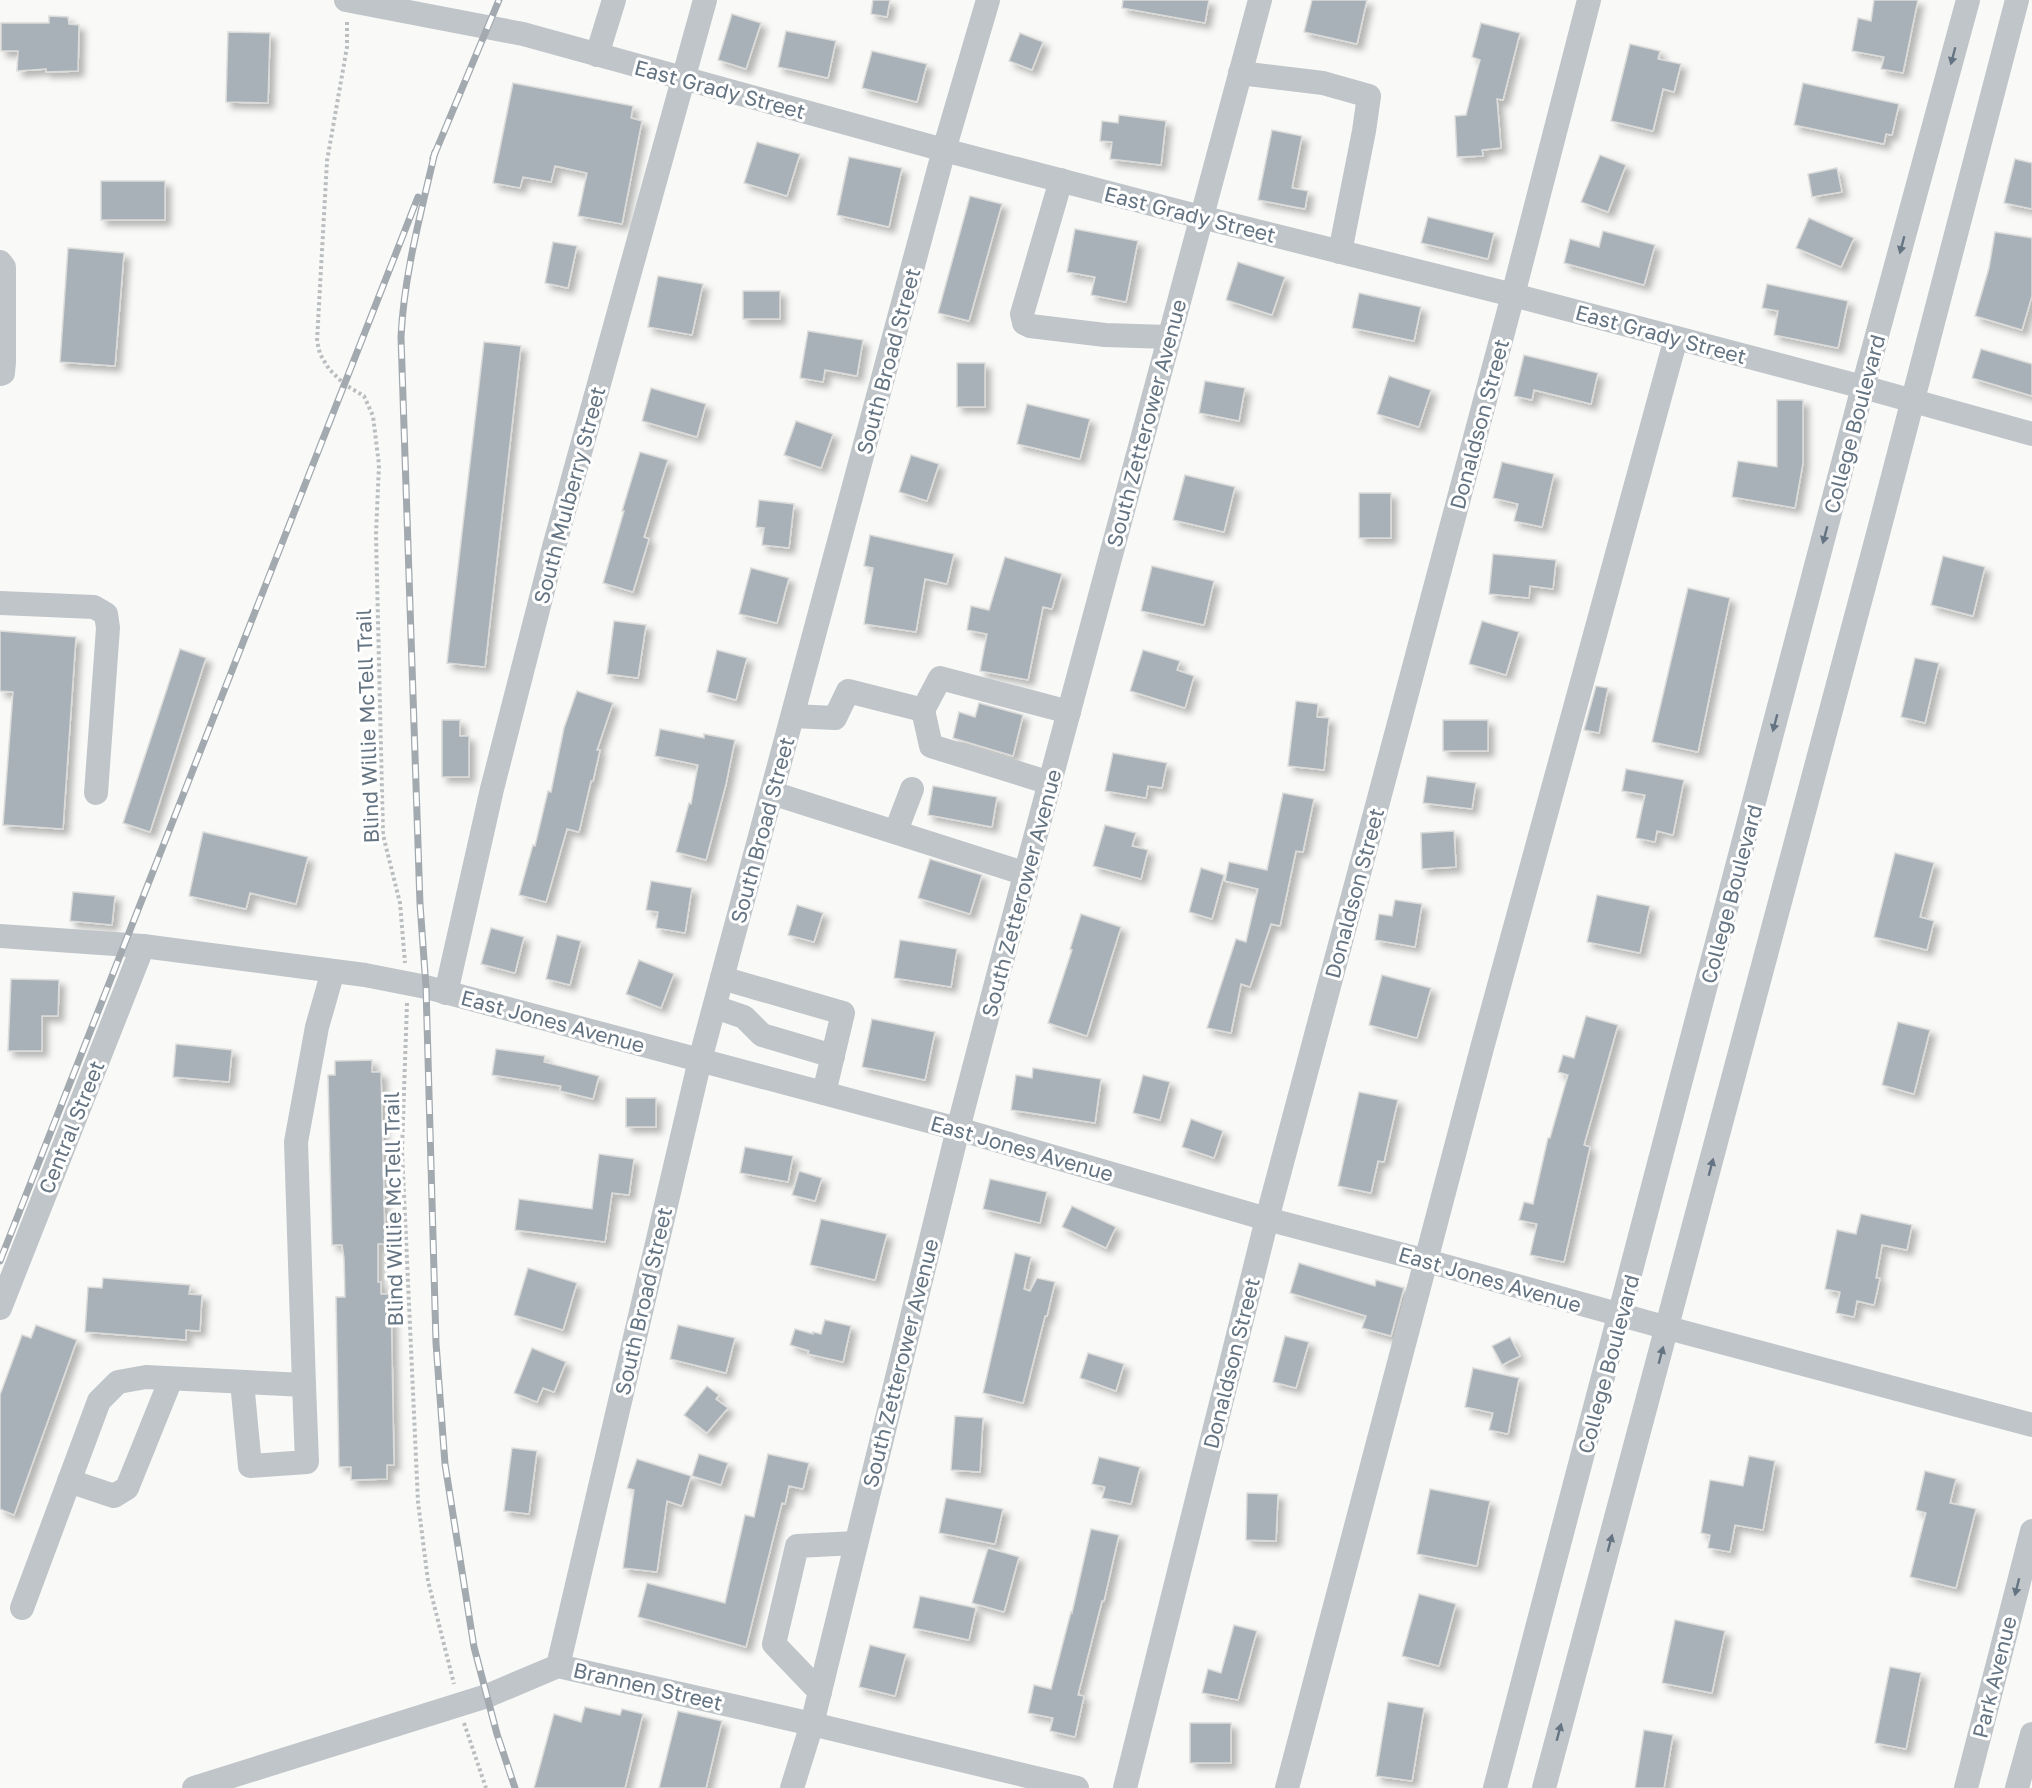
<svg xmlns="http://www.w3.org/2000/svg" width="2032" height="1788" font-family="'Golos Text',sans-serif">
	<defs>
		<filter id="shadow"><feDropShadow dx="5.5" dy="5.5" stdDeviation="3" flood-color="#0004"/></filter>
	</defs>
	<rect width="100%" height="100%" fill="#f9faf7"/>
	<g fill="#a9b1b8" stroke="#dbdbda" stroke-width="1.5" filter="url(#shadow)">
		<path d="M873,0H890L887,17L871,14Z"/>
		<path d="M1123,0H1209L1205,23L1122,8Z"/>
		<path d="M1312,0H1367L1357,44L1304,32Z"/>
		<path d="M1874,0H1918L1903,73L1881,69L1884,57L1852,51L1858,18L1871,21Z"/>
		<path d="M732,14L761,23L746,69L718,60Z"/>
		<path d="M49,16L68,17L69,24L79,25L78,71L46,72V69L17,71L18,51H1V23H49Z"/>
		<path d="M1481,23L1520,33L1503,100L1497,99L1501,148L1482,150L1483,156L1457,157L1455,116L1466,115L1480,60L1472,57Z"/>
		<path d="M786,31L836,41L828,78L778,67Z"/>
		<path d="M228,32L270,33L268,103L226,102Z"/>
		<path d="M1020,33L1043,42L1032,70L1009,61Z"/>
		<path d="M1630,44L1660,51L1658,59L1681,64L1674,92L1663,89L1653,131L1611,121Z"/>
		<path d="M872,51L927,64L917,102L862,88Z"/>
		<path d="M513,83L633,106L631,118L642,121L622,224L578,216L587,173L555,166L551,182L523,177L520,188L493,183Z"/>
		<path d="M1803,83L1899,104L1892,135L1886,134L1884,144L1794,125Z"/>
		<path d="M1119,115L1166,121L1161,165L1110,159L1112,142L1100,141L1102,121L1118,123Z"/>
		<path d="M1272,130L1302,136L1292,188L1308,191L1305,209L1258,200Z"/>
		<path d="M757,142L800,154L787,196L744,183Z"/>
		<path d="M1600,155L1626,165L1608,212L1581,202Z"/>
		<path d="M849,157L902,168L889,227L837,215Z"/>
		<path d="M2015,159L2032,163V209L2004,203Z"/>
		<path d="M1837,168L1842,192L1812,197L1808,174Z"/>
		<rect x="101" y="181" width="64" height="39"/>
		<path d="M970,196L1002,204L969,321L938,313Z"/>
		<path d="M1428,217L1494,233L1488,259L1421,243Z"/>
		<path d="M1809,218L1854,238L1841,267L1796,248Z"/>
		<path d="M1075,229L1138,241L1126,302L1091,295L1095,277L1067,272Z"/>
		<path d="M1603,231L1655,245L1644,285L1564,263L1570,239L1599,247Z"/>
		<path d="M1995,232L2032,238V296L2022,330L1975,316L1989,268Z"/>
		<path d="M553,242L577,246L568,288L545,283Z"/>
		<path d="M68,248L124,253L115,366L60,362Z"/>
		<path d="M1238,262L1285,277L1272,315L1226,300Z"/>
		<path d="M658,276L703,284L692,335L648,327Z"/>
		<path d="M1767,284L1848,301L1838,348L1774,335L1778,311L1762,308Z"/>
		<rect x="743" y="291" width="37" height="28"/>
		<path d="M1359,293L1421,307L1414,341L1352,328Z"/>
		<path d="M808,331L863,340L857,376L825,370L823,382L800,378Z"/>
		<path d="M484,342L521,346L485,667L447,663Z"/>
		<path d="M1981,349L2032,364V396L1972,378Z"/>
		<path d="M1524,355L1598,373L1591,404L1534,390L1532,400L1514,396Z"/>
		<rect x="957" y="363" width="28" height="44"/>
		<path d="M1389,376L1431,390L1419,427L1377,414Z"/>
		<path d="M1205,381L1245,388L1239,421L1199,413Z"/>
		<path d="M651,388L706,404L697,437L642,421Z"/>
		<path d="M1777,400H1803V463L1795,508L1732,497L1738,461L1777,467Z"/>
		<path d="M1027,404L1090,419L1080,459L1017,444Z"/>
		<path d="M796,421L833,434L821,468L784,455Z"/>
		<path d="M640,452L668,460L644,537L649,539L633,592L603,583L624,511H622Z"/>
		<path d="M911,455L939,464L927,501L899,492Z"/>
		<path d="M1502,462L1554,474L1542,527L1514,521L1518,504L1493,498Z"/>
		<path d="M1185,475L1235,487L1224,532L1173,520Z"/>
		<rect x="1359" y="493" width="32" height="45"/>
		<path d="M759,500L794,504L789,548L762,545L764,528L756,527Z"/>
		<path d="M870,535L954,554L947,584L925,579L916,632L864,624L873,568L864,566Z"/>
		<path d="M1493,554L1556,560L1553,589L1530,586L1529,598L1489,594Z"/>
		<path d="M1943,556L1985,567L1973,616L1931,605Z"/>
		<path d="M1005,557L1062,574L1052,609L1043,607L1028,680L980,671L987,634L967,630L971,606L989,610Z"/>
		<path d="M1152,566L1214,581L1204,625L1141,611Z"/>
		<path d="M751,568L789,578L777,623L739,614Z"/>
		<path d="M1688,588L1730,598L1698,752L1652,742Z"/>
		<path d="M614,621L646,625L638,678L607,674Z"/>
		<path d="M1482,621L1519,632L1506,675L1469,664Z"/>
		<path d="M0,631L76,637L63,829L3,825L13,692L0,691Z"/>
		<path d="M180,649L206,658L150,832L123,823Z"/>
		<path d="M717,650L747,658L736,700L707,692Z"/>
		<path d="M1143,650L1180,661L1177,670L1194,676L1185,708L1130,691Z"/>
		<path d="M1915,658L1939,663L1925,723L1901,717Z"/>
		<path d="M1596,686L1608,688L1599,733L1584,730Z"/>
		<path d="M577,691L613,703L597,750H600L593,781H591L579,832L567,829L546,902L519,895L533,845L535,846L548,791L551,792L564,728Z"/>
		<path d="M1296,701L1318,704L1317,717L1329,718L1324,770L1288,766Z"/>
		<path d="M979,703L1023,715L1013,756L953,738L959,712L975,717Z"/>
		<path d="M442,720H460V736H469V777H442Z"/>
		<rect x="1443" y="720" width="45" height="31"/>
		<path d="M660,729L704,738V734L735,740L726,784L706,860L676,852L689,803L691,804L698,765L655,756Z"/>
		<path d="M1113,753L1167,763L1162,788L1148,786L1146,798L1105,791Z"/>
		<path d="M1626,769L1684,780L1673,835L1657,831L1655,842L1636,838L1645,795L1622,791Z"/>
		<path d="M1427,776L1476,783L1472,809L1423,803Z"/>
		<path d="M933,786L997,797L992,827L928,815Z"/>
		<path d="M1283,793L1314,799L1303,852L1296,851L1280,926L1271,924L1250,987L1241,984L1231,1033L1207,1028L1236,939L1246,942L1258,889L1225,881L1229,862L1267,870Z"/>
		<path d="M1105,825L1136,833L1132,846L1148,850L1141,879L1093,866Z"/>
		<path d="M1454,831L1456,867L1422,869L1421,833Z"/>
		<path d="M203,832L308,857L296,904L250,893L246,909L189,896Z"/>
		<path d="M1895,853L1934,863L1920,917L1934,921L1927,950L1874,937Z"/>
		<path d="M930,859L982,875L970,914L918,898Z"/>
		<path d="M1201,868L1224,875L1212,919L1189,912Z"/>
		<path d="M651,881L692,888L685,933L656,928L658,912L646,910Z"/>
		<path d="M73,892L115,896L112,925L70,921Z"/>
		<path d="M1597,895L1650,906L1640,953L1587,942Z"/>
		<path d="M1395,900L1422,904L1415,947L1375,940L1379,914L1392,916Z"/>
		<path d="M797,905L823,913L814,942L788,935Z"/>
		<path d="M1081,914L1121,927L1087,1036L1048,1023L1072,950L1070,949Z"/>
		<path d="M491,928L524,937L515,973L481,964Z"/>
		<path d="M557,935L581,941L570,985L546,979Z"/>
		<path d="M900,940L957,949L951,987L894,978Z"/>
		<path d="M639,960L674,974L661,1008L626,994Z"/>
		<path d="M1382,975L1431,988L1417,1038L1369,1025Z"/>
		<path d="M11,979L59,980L58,1016H42V1051H8Z"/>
		<path d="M1586,1016L1618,1025L1584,1145L1590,1147L1564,1262L1530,1255L1537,1224L1519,1220L1524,1202L1533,1204L1548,1138H1550L1568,1075L1558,1072L1563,1055L1574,1058Z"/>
		<path d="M872,1019L935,1032L925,1080L862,1067Z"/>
		<path d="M1898,1022L1930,1030L1914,1094L1882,1085Z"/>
		<path d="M176,1044L232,1050L229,1082L173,1077Z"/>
		<path d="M496,1049L545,1056L544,1062L599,1076L593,1099L560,1091L561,1086L492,1075Z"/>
		<path d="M372,1060V1072H381L385,1244H378V1282H381V1294H391L394,1465H387V1479L351,1480V1467H339L336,1297H345L344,1258L342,1245H332L328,1075H335V1061Z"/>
		<path d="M1033,1068L1101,1079L1095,1123L1011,1110L1016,1075L1032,1078Z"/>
		<path d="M1143,1075L1170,1082L1160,1120L1133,1113Z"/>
		<path d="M1359,1092L1398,1100L1384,1162L1378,1161L1371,1193L1338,1186Z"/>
		<rect x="626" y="1098" width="30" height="29"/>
		<path d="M1191,1119L1223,1131L1214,1158L1182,1147Z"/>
		<path d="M745,1147L793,1156L788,1182L740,1173Z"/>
		<path d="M599,1154L634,1159L629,1195L612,1193L605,1242L515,1230L519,1199L592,1209Z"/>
		<path d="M799,1171L822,1178L815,1201L792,1195Z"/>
		<path d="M990,1179L1047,1192L1040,1223L983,1209Z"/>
		<path d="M1072,1206L1116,1227L1106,1248L1062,1227Z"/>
		<path d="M1861,1214L1912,1225L1907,1250L1882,1245L1876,1278H1880L1874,1305L1857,1301L1854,1317L1836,1313L1840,1292L1825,1289L1837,1230L1856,1234Z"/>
		<path d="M821,1219L887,1234L875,1280L810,1265Z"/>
		<path d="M1015,1253L1031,1257L1024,1289L1030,1291L1037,1278L1055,1282L1047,1316H1045L1023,1403L983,1393Z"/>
		<path d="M1299,1263L1375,1286L1376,1280L1404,1288L1391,1336L1362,1328L1366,1316L1290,1293Z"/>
		<path d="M528,1268L577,1283L563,1330L514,1315Z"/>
		<path d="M103,1278L190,1285L189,1294L202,1295L200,1331L186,1330V1340L85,1332L88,1287L102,1288Z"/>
		<path d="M825,1320L851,1326L843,1362L808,1354L809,1351L790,1345L795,1329L813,1334V1332L821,1334Z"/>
		<path d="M36,1325L77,1340L14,1515L0,1509V1395L22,1335L31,1338Z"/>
		<path d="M678,1325L735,1338L726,1373L670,1359Z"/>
		<path d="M1285,1336L1309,1342L1296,1388L1273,1382Z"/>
		<path d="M1510,1337L1520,1356L1502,1365L1492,1346Z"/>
		<path d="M532,1348L566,1362L554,1392L543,1388L537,1402L514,1393Z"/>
		<path d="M1088,1353L1124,1364L1116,1391L1080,1378Z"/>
		<path d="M1473,1368L1519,1378L1508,1434L1489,1430L1493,1413L1465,1407Z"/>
		<path d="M707,1386L719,1395L716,1399L728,1408L707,1433L684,1415Z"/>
		<path d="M955,1416L983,1418L980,1472L951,1470Z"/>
		<path d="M512,1448L537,1451L529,1514L504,1511Z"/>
		<path d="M699,1454L728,1463L721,1485L692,1476Z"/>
		<path d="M768,1454L809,1463L803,1489L789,1486L785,1504L782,1503L746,1647L638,1617L647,1583L725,1603L745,1515L754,1517Z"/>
		<path d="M1749,1456L1775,1461L1763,1530L1735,1525L1730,1552L1708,1548L1710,1535L1701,1533L1710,1480L1743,1486Z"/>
		<path d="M1099,1457L1140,1467L1131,1504L1102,1498L1105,1487L1092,1484Z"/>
		<path d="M637,1459L691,1476L682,1506L667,1501L657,1572L623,1568L634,1490L627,1488Z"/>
		<path d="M1925,1471L1956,1479L1950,1503L1976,1509L1956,1588L1910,1577L1926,1513L1916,1510Z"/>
		<path d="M1430,1489L1490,1501L1477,1566L1417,1554Z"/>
		<path d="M1247,1493L1278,1494L1276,1541L1246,1540Z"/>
		<path d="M946,1498L1003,1509L995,1544L939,1533Z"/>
		<path d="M1091,1529L1119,1535L1104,1601H1102L1078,1695L1084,1696L1075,1737L1050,1731L1053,1718L1028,1713L1034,1685L1051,1689L1071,1612L1072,1613Z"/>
		<path d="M988,1548L1019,1557L1004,1612L972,1603Z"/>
		<path d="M1419,1594L1456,1604L1439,1666L1402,1656Z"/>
		<path d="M920,1596L976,1608L969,1640L913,1628Z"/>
		<path d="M1675,1620L1725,1631L1712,1693L1662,1683Z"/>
		<path d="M1234,1625L1257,1631L1238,1700L1202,1693L1208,1669L1221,1673Z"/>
		<path d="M870,1645L906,1654L895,1696L859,1687Z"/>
		<path d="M1890,1667L1921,1673L1906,1749L1875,1743Z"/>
		<path d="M1388,1702L1424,1708L1412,1781L1376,1776Z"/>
		<path d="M585,1707L620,1715L622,1709L643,1714L625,1788H534L554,1714L581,1722Z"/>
		<path d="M678,1711L722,1721L706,1788H659Z"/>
		<rect x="1190" y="1723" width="41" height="40"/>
		<path d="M1644,1730L1673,1735L1664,1788H1635Z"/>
	</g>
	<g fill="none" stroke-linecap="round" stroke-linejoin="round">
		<g stroke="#bbbec1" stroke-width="4" stroke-dasharray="3 3" stroke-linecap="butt">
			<path d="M347,22V47L327,161L317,341L320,354L329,369L344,384L364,396L373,416L379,465L376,534L383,835L400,903L405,963"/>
			<path d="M407,1003L402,1150L418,1502L428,1581L454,1684"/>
			<path d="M464,1723L486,1788"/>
		</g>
		<g stroke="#c0c5c9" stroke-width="24">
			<path d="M346,0L523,34L944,150L1201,217L1513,295L1863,387L2032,434"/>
			<path d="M597,55L614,0"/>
			<path d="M1240,73L1323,83L1369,96L1364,131L1340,252"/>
			<path d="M1061,180L1022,314L1024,323L1030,326L1105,335L1169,337"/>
			<path d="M0,262L4,267V362L3,373L0,374"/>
			<path d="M0,603L94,607L106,614L108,628L96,793"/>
			<path d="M923,710L931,746L1050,783"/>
			<path d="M793,716L835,718L848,691L923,710L940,678L1069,712"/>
			<path d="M772,793L1026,874"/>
			<path d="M896,831L912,789"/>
			<path d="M0,936L143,946L365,975L426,987L958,1129L1267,1219L1427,1261L1668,1328L2032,1425"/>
			<path d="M722,978L843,1013L824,1093"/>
			<path d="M446,993L492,789L554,547L705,0"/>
			<path d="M715,1007L744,1017L762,1035L833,1056"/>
			<path d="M0,1308L143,946"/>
			<path d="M242,1382L250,1466L307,1462L304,1385"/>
			<path d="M69,1481L114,1496L127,1488L171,1379"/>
			<path d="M22,1608L99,1401L118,1382L146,1377L304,1385L296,1142L317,1027L333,971"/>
			<path d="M558,1666L700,1060L944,150L988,0"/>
			<path d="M820,1692L774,1644L797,1546L856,1543"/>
			<path d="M194,1788L487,1696L558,1666L812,1724L1077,1788"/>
			<path d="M792,1788L812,1724L958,1129L999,972L1260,0"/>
			<path d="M1125,1788L1267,1219L1513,295L1589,0"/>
			<path d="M1287,1788L1482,1048L1676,338"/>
			<path d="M1495,1788L1863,387L1968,0"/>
			<path d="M1544,1788C1704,1193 1863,597 2017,0"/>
			<path d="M1966,1788L2032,1531"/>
			<path d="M2017,1788L2032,1734"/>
		</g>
		<g stroke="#a2a9af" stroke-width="7">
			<g id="rail">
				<path d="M435,152C421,213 404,274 401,337L420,904L426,987L436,1343L445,1464L474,1647L497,1734L515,1788"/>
				<path d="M433,158L499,0"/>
				<path d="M0,1261L418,197"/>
			</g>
		</g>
		<use href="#rail" stroke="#fff" stroke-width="4.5" stroke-dasharray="14" stroke-linecap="butt"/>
	</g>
	<defs><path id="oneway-solid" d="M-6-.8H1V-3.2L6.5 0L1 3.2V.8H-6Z" transform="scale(1.5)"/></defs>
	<g fill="#657482">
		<use href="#oneway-solid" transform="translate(1953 56) rotate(105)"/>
		<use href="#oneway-solid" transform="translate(1902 245) rotate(105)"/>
		<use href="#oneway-solid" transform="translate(1825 535) rotate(105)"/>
		<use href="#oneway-solid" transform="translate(1775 723) rotate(105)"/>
		<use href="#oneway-solid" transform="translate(1711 1167) rotate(-75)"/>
		<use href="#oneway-solid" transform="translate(1661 1355) rotate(-75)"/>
		<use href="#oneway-solid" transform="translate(1610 1543) rotate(-75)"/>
		<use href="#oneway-solid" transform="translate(2017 1587) rotate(104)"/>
		<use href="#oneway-solid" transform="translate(1559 1732) rotate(-75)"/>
	</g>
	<g text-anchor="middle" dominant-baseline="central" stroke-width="6" stroke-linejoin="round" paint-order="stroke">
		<g font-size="21" fill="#657482" stroke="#fff">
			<text transform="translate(720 89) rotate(15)">East Grady Street</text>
			<text transform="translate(1190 214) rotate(14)">East Grady Street</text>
			<text transform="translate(1661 334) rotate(15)">East Grady Street</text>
			<text transform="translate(888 361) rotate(-75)">South Broad Street</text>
			<text transform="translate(1146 423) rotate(-75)">South Zetterower Avenue</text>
			<text transform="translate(1479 424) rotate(-75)">Donaldson Street</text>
			<text transform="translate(1854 424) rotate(-75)">College Boulevard</text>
			<text transform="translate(569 495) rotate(-75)">South Mulberry Street</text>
			<text transform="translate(367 726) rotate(-92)">Blind Willie McTell Trail</text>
			<text transform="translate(762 830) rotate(-75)">South Broad Street</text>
			<text transform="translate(1021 893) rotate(-75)">South Zetterower Avenue</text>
			<text transform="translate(1354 893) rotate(-75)">Donaldson Street</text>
			<text transform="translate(1731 894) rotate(-75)">College Boulevard</text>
			<text transform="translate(553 1021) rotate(15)">East Jones Avenue</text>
			<text transform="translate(71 1127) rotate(-68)">Central Street</text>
			<text transform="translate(1022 1148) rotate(16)">East Jones Avenue</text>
			<text transform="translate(393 1209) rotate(-91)">Blind Willie McTell Trail</text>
			<text transform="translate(1490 1279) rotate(16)">East Jones Avenue</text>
			<text transform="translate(643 1301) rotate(-77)">South Broad Street</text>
			<text transform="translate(900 1363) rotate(-76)">South Zetterower Avenue</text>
			<text transform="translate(1231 1363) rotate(-76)">Donaldson Street</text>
			<text transform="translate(1608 1364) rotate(-75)">College Boulevard</text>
			<text transform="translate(1994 1677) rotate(-76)">Park Avenue</text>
			<text transform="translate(648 1686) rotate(13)">Brannen Street</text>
		</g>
	</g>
</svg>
